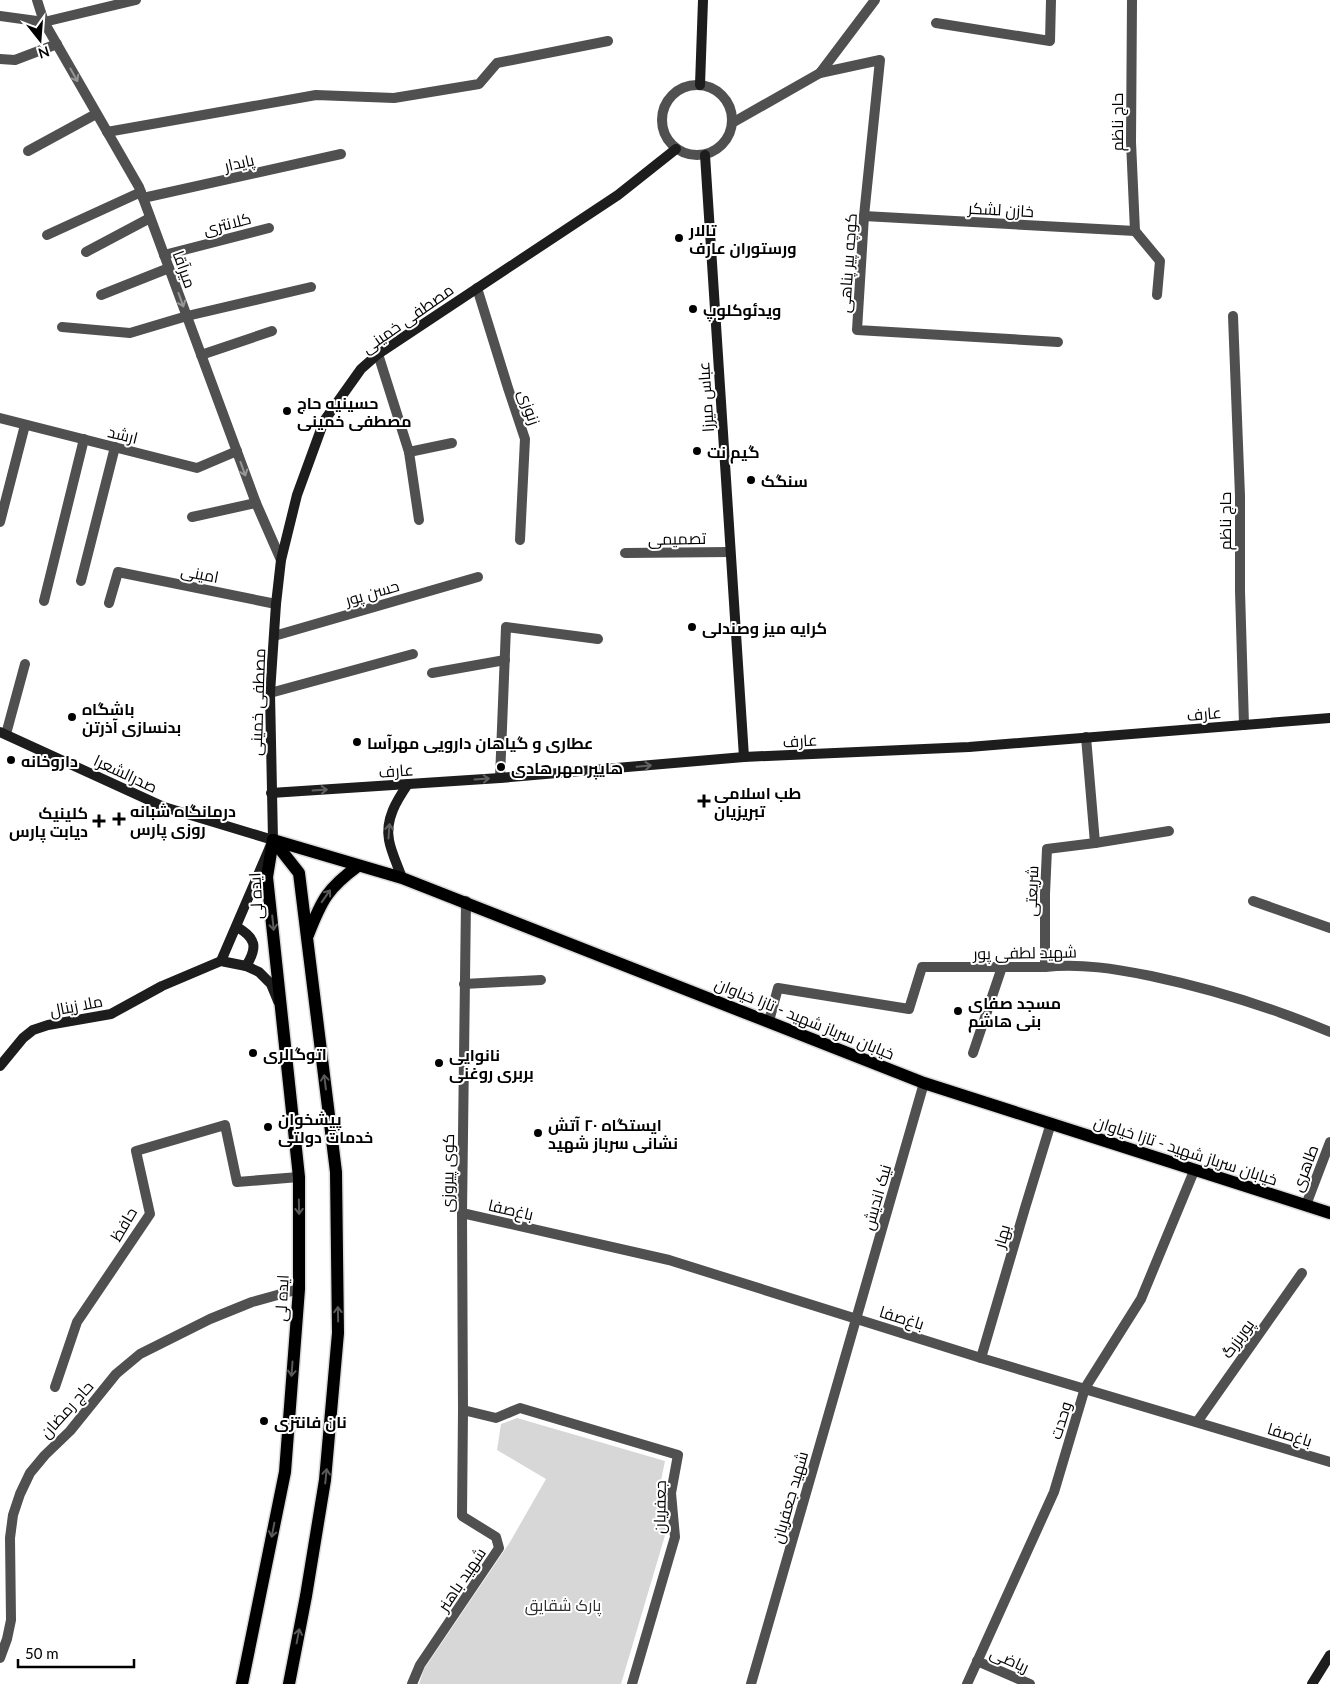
<svg xmlns="http://www.w3.org/2000/svg" width="1330" height="1684" font-family="Lato,Cairo,sans-serif">
	<rect width="100%" height="100%" fill="#fff"/>
	<path fill="#d7d7d7" d="M517,1418L665,1461L658,1495L666,1532L621,1684H419L424,1669L510,1542L546,1479L497,1450L501,1424Z"/>
	<g fill="none" stroke-linecap="round" stroke-linejoin="round">
		<g stroke="#dbdbdb" stroke-width="15">
			<g id="primary">
				<path d="M273,840L402,878L924,1083L1330,1213"/>
				<path d="M273,840L299,873L336,1172L338,1333L325,1480L306,1596L289,1684"/>
				<path d="M308,935C322,899 328,888 358,866"/>
				<path d="M242,1684L285,1472L299,1289V1177L267,877L273,840"/>
			</g>
		</g>
		<g stroke="#505050" stroke-width="10">
			<path d="M37,0L44,22L139,187L256,503L281,560"/>
			<path d="M1132,0L1131,142L1135,231L1160,261L1157,295"/>
			<path d="M0,16L44,22L136,0"/>
			<path d="M936,23L1050,41L1051,0"/>
			<path d="M0,59L15,60L57,44"/>
			<path d="M820,73L880,60L864,216L857,330L1058,342"/>
			<path d="M107,132L316,95L394,98L479,84L497,63L608,41"/>
			<path d="M28,151L96,114"/>
			<path d="M143,198L341,154"/>
			<path d="M864,216L1135,231"/>
			<path d="M47,235L141,192"/>
			<path d="M86,252L150,218"/>
			<path d="M164,255L269,228"/>
			<path d="M477,288L508,388L525,439L520,540"/>
			<path d="M101,295L169,268"/>
			<path d="M1233,316L1240,496V591L1244,725"/>
			<path d="M62,327L130,333L187,316L311,287"/>
			<path d="M378,354L409,452L452,443"/>
			<path d="M201,355L272,331"/>
			<path d="M0,418L197,468L237,451"/>
			<path d="M409,452L419,520"/>
			<path d="M192,517L256,503"/>
			<path d="M0,522L25,425"/>
			<path d="M625,553L730,552"/>
			<path d="M81,581L115,447"/>
			<path d="M44,601L84,439"/>
			<path d="M109,603L118,572L276,604"/>
			<path d="M274,636L478,577"/>
			<path d="M432,673L505,660"/>
			<path d="M270,693L413,654"/>
			<path d="M6,734L25,664"/>
			<path d="M500,778L506,627L598,639"/>
			<path d="M1095,843L1169,831"/>
			<path d="M466,901L462,1213L463,1410L496,1418L520,1408L678,1455L671,1493L675,1537L632,1684"/>
			<path d="M1253,901L1330,928"/>
			<path d="M1045,967V894L1047,849L1095,843L1086,737"/>
			<path d="M464,984L541,980"/>
			<path d="M769,1021L778,988L909,1009L922,967H1045C1081,963 1116,969 1151,976C1212,989 1273,1008 1330,1032"/>
			<path d="M973,1053L1002,967"/>
			<path d="M462,1213L669,1260L981,1358L1330,1462"/>
			<path d="M981,1358L1025,1208L1051,1123"/>
			<path d="M55,1387L77,1322L150,1214L136,1151L225,1125L237,1182L299,1177"/>
			<path d="M1197,1422L1302,1273"/>
			<path d="M0,1658L7,1639L11,1620L10,1538L13,1515L20,1494L30,1473L45,1455L70,1431L116,1374L140,1354L210,1319L252,1302L299,1289"/>
			<path d="M977,1661L1030,1684"/>
			<path d="M412,1684L420,1665L499,1548L496,1537L462,1516L463,1410"/>
			<path d="M751,1684L924,1083"/>
		</g>
		<g stroke="#505050" stroke-width="10">
			<circle cx="697" cy="120" r="35"/>
			<path d="M732,123L820,73L875,0"/>
			<path d="M1306,1205L1330,1142"/>
			<path d="M967,1684L1054,1492L1085,1388L1141,1299L1194,1171"/>
		</g>
		<g stroke="#1d1d1d" stroke-width="10">
			<path d="M700,85L703,0"/>
			<path d="M705,155L744,757"/>
			<path d="M0,732L164,807L273,840"/>
			<path d="M271,793L500,778L744,757L969,747L1330,718"/>
			<path d="M402,878C398,866 391,852 389,840C385,819 397,800 408,784"/>
			<path d="M237,927C256,938 258,947 246,966"/>
			<path d="M221,961L273,840L270,693L276,604L281,560L297,495L324,421L361,369L378,354L618,195L676,149"/>
			<path d="M0,1066L23,1038L33,1030L48,1025L111,1014L162,986L221,961L246,966L259,972L271,984L278,1001"/>
			<path d="M1312,1684L1330,1655"/>
		</g>
		<use href="#primary" stroke="#000" stroke-width="12"/>
	</g>
	<defs><path id="oneway-shaft" d="M-6 0H5M1.5-3L5.5 0L1.5 3" fill="none" stroke-width="1.6" stroke-linecap="round" stroke-linejoin="round" transform="scale(1.25)"/></defs>
	<g stroke="#969696">
		<use href="#oneway-shaft" transform="translate(74 75) rotate(61)"/>
		<use href="#oneway-shaft" transform="translate(181 300) rotate(70)"/>
		<use href="#oneway-shaft" transform="translate(243 469) rotate(70)"/>
	</g>
	<g stroke="#616161">
		<use href="#oneway-shaft" transform="translate(644 766) rotate(-5)"/>
		<use href="#oneway-shaft" transform="translate(482 779) rotate(-4)"/>
		<use href="#oneway-shaft" transform="translate(320 790) rotate(-4)"/>
		<use href="#oneway-shaft" transform="translate(389 831) rotate(-86)"/>
	</g>
	<g stroke="#595959">
		<use href="#oneway-shaft" transform="translate(326 896) rotate(-55)"/>
		<use href="#oneway-shaft" transform="translate(273 923) rotate(84)"/>
		<use href="#oneway-shaft" transform="translate(325 1082) rotate(-97)"/>
		<use href="#oneway-shaft" transform="translate(299 1207) rotate(89)"/>
		<use href="#oneway-shaft" transform="translate(338 1314) rotate(-91)"/>
		<use href="#oneway-shaft" transform="translate(292 1369) rotate(94)"/>
		<use href="#oneway-shaft" transform="translate(326 1476) rotate(-84)"/>
		<use href="#oneway-shaft" transform="translate(273 1530) rotate(101)"/>
		<use href="#oneway-shaft" transform="translate(298 1636) rotate(-79)"/>
	</g>
	<g fill="#000" stroke="#fff" stroke-width="2">
		<circle cx="679" cy="238" r="5"/>
		<circle cx="693" cy="309" r="5"/>
		<circle cx="287" cy="411" r="5"/>
		<circle cx="697" cy="451" r="5"/>
		<circle cx="751" cy="480" r="5"/>
		<circle cx="692" cy="627" r="5"/>
		<circle cx="72" cy="717" r="5"/>
		<circle cx="357" cy="742" r="5"/>
		<circle cx="11" cy="760" r="5"/>
		<circle cx="501" cy="767" r="5"/>
		<path d="M701.5 793.5h5v5h5v5h-5v5h-5v-5h-5v-5h5z"/>
		<path d="M116.5 811.5h5v5h5v5h-5v5h-5v-5h-5v-5h5z"/>
		<path d="M96.5 813.5h5v5h5v5h-5v5h-5v-5h-5v-5h5z"/>
		<circle cx="958" cy="1011" r="5"/>
		<circle cx="253" cy="1053" r="5"/>
		<circle cx="439" cy="1063" r="5"/>
		<circle cx="268" cy="1127" r="5"/>
		<circle cx="538" cy="1133" r="5"/>
		<circle cx="264" cy="1421" r="5"/>
	</g>
	<g text-anchor="middle" dominant-baseline="central" stroke-width="4" stroke-linejoin="round" paint-order="stroke">
		<g font-size="16" fill="#000" stroke="#fff">
			<text transform="translate(1116 122) rotate(-90)">حاج ناظم</text>
			<text transform="translate(239 162) rotate(-13)">پایدار</text>
			<text transform="translate(1001 209) rotate(3)">خازن لشکر</text>
			<text transform="translate(227 223) rotate(-14)">کلانتری</text>
			<text transform="translate(847 263) rotate(-86)">کوچه پیر پناهی</text>
			<text transform="translate(185 269) rotate(70)">میرآقا</text>
			<text transform="translate(407 318) rotate(-35)">مصطفی خمینی</text>
			<text transform="translate(705 397) rotate(-94)">عباس میرزا</text>
			<text transform="translate(530 407) rotate(71)">زنوزی</text>
			<text transform="translate(123 434) rotate(14)">ارشد</text>
			<text transform="translate(1224 521) rotate(-90)">حاج ناظم</text>
			<text transform="translate(677 538) rotate(-1)">تصمیمی</text>
			<text transform="translate(200 573) rotate(11)">امینی</text>
			<text transform="translate(372 592) rotate(-16)">حسن پور</text>
			<text transform="translate(257 702) rotate(-88)">مصطفی خمینی</text>
			<text transform="translate(1204 713) rotate(-5)">عارف</text>
			<text transform="translate(800 740) rotate(-3)">عارف</text>
			<text transform="translate(396 770) rotate(-4)">عارف</text>
			<text transform="translate(126 773) rotate(25)">صدرالشعرا</text>
			<text transform="translate(1031 891) rotate(-88)">شریعتی</text>
			<text transform="translate(255 896) rotate(-93)">ایده لى</text>
			<text transform="translate(1025 952) rotate(-1)">شهید لطفی پور</text>
			<text transform="translate(76 1005) rotate(-11)">ملا زینال</text>
			<text transform="translate(805 1018) rotate(22)">خیابان سرباز شهید - تازا خیاوان</text>
			<text transform="translate(1186 1150) rotate(18)">خیابان سرباز شهید - تازا خیاوان</text>
			<text transform="translate(1304 1168) rotate(-69)">طاهری</text>
			<text transform="translate(447 1173) rotate(-89)">کوی پیروزی</text>
			<text transform="translate(876 1197) rotate(-74)">نیک اندیش</text>
			<text transform="translate(511 1209) rotate(13)">باغ‌صفا</text>
			<text transform="translate(123 1224) rotate(-60)">حافظ</text>
			<text transform="translate(1001 1236) rotate(-74)">بهار</text>
			<text transform="translate(281 1298) rotate(-87)">ایده لى</text>
			<text transform="translate(902 1317) rotate(17)">باغ‌صفا</text>
			<text transform="translate(1237 1338) rotate(-54)">پوربزرگ</text>
			<text transform="translate(66 1409) rotate(-48)">حاج رمضان</text>
			<text transform="translate(1060 1420) rotate(-73)">وحدت</text>
			<text transform="translate(1290 1434) rotate(17)">باغ‌صفا</text>
			<text transform="translate(789 1497) rotate(-74)">شهید جعفریان</text>
			<text transform="translate(659 1507) rotate(-89)">جعفریان</text>
			<text transform="translate(461 1579) rotate(-56)">شهید باهنر</text>
			<text transform="translate(1010 1659) rotate(24)">ریاضی</text>
		</g>
		<g font-size="16" font-weight="bold" fill="#000" stroke="#fff" text-anchor="start">
			<text x="689" y="229">تالار<tspan x="689" dy="18">ورستوران عارف</tspan></text>
			<text x="703" y="309">ویدئوکلوپ</text>
			<text x="297" y="402">حسینیه حاج<tspan x="297" dy="18">مصطفی خمینی</tspan></text>
			<text x="707" y="451">گیم نت</text>
			<text x="761" y="480">سنگک</text>
			<text x="702" y="627">کرایه میز وصندلی</text>
			<text x="82" y="708">باشگاه<tspan x="82" dy="18">بدنسازی آذرتن</tspan></text>
			<text x="367" y="742">عطاری و گیاهان دارویی مهرآسا</text>
			<text x="21" y="760">داروخانه</text>
			<text x="511" y="767">هایپر مهر هادی</text>
			<text x="714" y="792">طب اسلامی<tspan x="714" dy="18">تبریزیان</tspan></text>
			<text x="130" y="810">درمانگاه شبانه<tspan x="130" dy="18">روزی پارس</tspan></text>
			<text x="88" y="812" text-anchor="end">کلینیک<tspan x="88" dy="18">دیابت پارس</tspan></text>
			<text x="968" y="1002">مسجد صفای<tspan x="968" dy="18">بنی هاشم</tspan></text>
			<text x="263" y="1053">اتوگالری</text>
			<text x="449" y="1054">نانوایی<tspan x="449" dy="18">بربری روغنی</tspan></text>
			<text x="278" y="1118">پیشخوان<tspan x="278" dy="18">خدمات دولتی</tspan></text>
			<text x="548" y="1124">ایستگاه ۲۰ آتش<tspan x="548" dy="18">نشانی سرباز شهید</tspan></text>
			<text x="274" y="1421">نان فانتزی</text>
		</g>
		<g font-size="16" fill="#2e2e2e" stroke="#fff">
			<text x="563" y="1604">پارک شقایق</text>
		</g>
	</g>
	<g transform="translate(40 40) rotate(163)" stroke="#ffffff" stroke-width="4" paint-order="stroke">
	<path d="M0-4L9 19L0 12L-9 19Z" fill="#000000"/>
	<text y="-8" font-size="14" font-weight="bold" text-anchor="middle" fill="#000000">N</text>
	</g>
	<path d="M18 1659v8h116v-8" fill="none" stroke="#000000" stroke-width="2.5"/>
	<text x="25" y="1659" font-size="15" fill="#000000" stroke="#ffffff" stroke-width="4" paint-order="stroke">50 m</text>
</svg>
